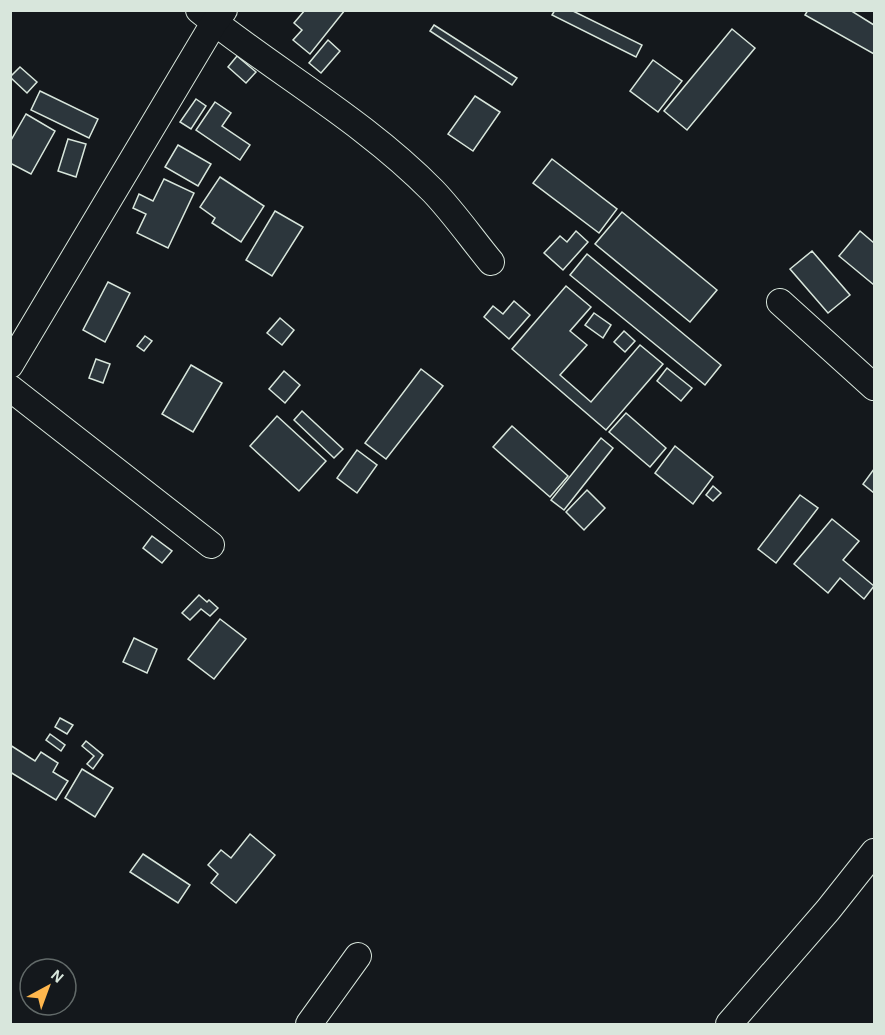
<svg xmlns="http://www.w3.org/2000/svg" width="885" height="1035" font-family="'Alegreya Sans',sans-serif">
	<rect width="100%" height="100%" fill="#14181c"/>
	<g fill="#2c363c" stroke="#d8e6dc" stroke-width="1.5">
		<path d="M305,10H345L310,54L293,40L302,30L294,23Z"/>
		<path d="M555,10H571L642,45L636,57L552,15Z"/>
		<path d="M808,10H850L874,25V54L805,15Z"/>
		<path d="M434,25L517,78L512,85L430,31Z"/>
		<path d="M732,29L755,48L687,130L664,111Z"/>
		<path d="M328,40L340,51L321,73L309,63Z"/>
		<path d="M237,56L256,72L246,83L228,67Z"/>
		<path d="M653,60L682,81L658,112L630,91Z"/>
		<path d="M20,67L37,82L27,93L10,77Z"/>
		<path d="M40,91L98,119L89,138L31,110Z"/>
		<path d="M475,96L500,112L473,151L448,134Z"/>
		<path d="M196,99L206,106L191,129L180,122Z"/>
		<path d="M215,102L231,113L222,126L250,145L240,160L196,130Z"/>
		<path d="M26,114L55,131L31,174L10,163V142Z"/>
		<path d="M68,139L86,144L76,177L58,171Z"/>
		<path d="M178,145L211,164L198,186L165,167Z"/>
		<path d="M552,159L617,209L599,233L533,183Z"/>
		<path d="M220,177L264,206L241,242L212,223L215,218L200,207Z"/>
		<path d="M164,179L194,193L168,248L137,233L146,214L133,208L139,194L153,201Z"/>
		<path d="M275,211L303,227L272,276L246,260Z"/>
		<path d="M622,212L717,290L690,322L595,244Z"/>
		<path d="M576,231L588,242L563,270L544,253L560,236L567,242Z"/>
		<path d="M860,231L874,243V285L839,256Z"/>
		<path d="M812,251L850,295L828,313L790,269Z"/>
		<path d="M587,254L721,365L705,385L570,275Z"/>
		<path d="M108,282L130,293L105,342L83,330Z"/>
		<path d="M566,286L591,307L570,331L587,345L560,375L591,402L640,345L663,364L606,430L512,349Z"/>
		<path d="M514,301L530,315L509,339L484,317L493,306L503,314Z"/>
		<path d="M594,313L611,325L603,338L585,325Z"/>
		<path d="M280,318L294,330L282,345L267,333Z"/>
		<path d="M624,331L635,341L625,352L614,342Z"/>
		<path d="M145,336L152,341L144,351L137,346Z"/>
		<path d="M96,359L110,364L103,383L89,378Z"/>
		<path d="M191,365L222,383L193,432L162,414Z"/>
		<path d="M667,368L692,388L681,401L657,381Z"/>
		<path d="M421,369L443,386L386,459L365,443Z"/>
		<path d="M284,371L300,385L285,403L269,389Z"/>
		<path d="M302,411L343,449L334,458L294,420Z"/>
		<path d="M626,413L666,448L650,467L609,432Z"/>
		<path d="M277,416L326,461L299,491L250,446Z"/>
		<path d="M512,426L568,476L550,497L493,447Z"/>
		<path d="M601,438L613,448L564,510L551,500Z"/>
		<path d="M675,446L713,477L693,504L655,473Z"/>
		<path d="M357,450L377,465L357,493L337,478Z"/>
		<path d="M874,469V493L863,484Z"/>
		<path d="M713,486L721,493L713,501L706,495Z"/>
		<path d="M587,490L605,508L584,530L566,512Z"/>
		<path d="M800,495L818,508L776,563L758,549Z"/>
		<path d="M832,519L859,541L843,560L874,586L864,599L840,578L828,593L794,564Z"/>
		<path d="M152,536L172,551L162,563L143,548Z"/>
		<path d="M199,595L207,602L209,600L218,608L210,616L201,609L190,620L182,613Z"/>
		<path d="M220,619L246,639L214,679L188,659Z"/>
		<path d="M134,638L157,649L147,673L123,662Z"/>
		<path d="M60,718L73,725L67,734L55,727Z"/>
		<path d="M50,734L65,745L61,751L46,740Z"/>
		<path d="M86,741L103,755L93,769L87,764L94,756L82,746Z"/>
		<path d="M10,745L35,761L41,752L58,763L53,772L68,781L56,800L10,772Z"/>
		<path d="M82,769L113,788L95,817L65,798Z"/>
		<path d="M250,834L275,855L236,903L211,883L218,874L208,865L221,850L231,858Z"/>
		<path d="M143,854L190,885L178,903L130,872Z"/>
	</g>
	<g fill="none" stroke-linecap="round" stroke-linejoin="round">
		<g stroke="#d8e6dc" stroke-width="28">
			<g id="street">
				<path d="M199,10C276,72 363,120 433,191C454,213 472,239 491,262"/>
				<path d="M780,302L874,387"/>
				<path d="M10,365L214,23L224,10"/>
				<path d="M10,388L211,545"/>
				<path d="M309,1024L358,956"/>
				<path d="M729,1024L828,910L874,852"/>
			</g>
		</g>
		<use href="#street" stroke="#14181c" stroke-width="26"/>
	</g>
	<rect width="885" height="1035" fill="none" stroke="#d8e6dc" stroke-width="24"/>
	<g transform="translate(48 987) rotate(41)"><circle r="28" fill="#14181c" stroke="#626a69" stroke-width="1.5"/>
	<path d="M0-4.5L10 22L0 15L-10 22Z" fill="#ffb74d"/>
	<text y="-9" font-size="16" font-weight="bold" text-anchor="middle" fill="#d8e6dc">N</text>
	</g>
</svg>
